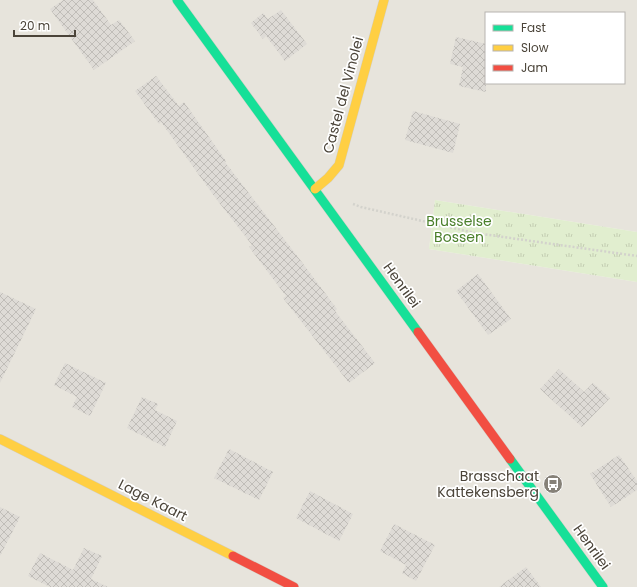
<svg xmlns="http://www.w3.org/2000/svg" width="637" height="587" font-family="Poppins,sans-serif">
	<defs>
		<pattern id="park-tufts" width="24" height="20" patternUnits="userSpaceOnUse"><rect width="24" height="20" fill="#e1eecf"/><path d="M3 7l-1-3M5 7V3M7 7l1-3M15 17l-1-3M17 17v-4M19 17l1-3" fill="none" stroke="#c3cdb2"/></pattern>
		<pattern id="building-cross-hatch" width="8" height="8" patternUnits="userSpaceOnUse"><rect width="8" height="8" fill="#dedbd6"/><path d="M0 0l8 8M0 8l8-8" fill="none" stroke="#c0bdb8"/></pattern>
	</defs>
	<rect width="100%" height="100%" fill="#f4f2ee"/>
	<path fill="#e7e4dc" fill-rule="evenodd" d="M0,0H637V232L435,200L429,249L637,282V587H0ZM486,13H624V83H486Z"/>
	<path fill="url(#park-tufts)" d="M435,200L637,232V282L429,249Z"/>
	<g fill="url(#building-cross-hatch)">
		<path d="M63,0H93L111,25L119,20L135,41L94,70L50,9Z"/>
		<path d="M281,10L307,44L285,61L266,36L263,39L251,23L263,13L268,19Z"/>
		<path d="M456,37L486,44V92L459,86L463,67L450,64Z"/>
		<path d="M156,76L179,106L184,102L226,161L225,162L301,261L337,309L335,311L375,363L349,383L283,298L286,296L249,247L252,245L214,196L161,122L159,124L135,91Z"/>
		<path d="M413,111L460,124L453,153L405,140Z"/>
		<path d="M478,274L511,319L488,335L456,291Z"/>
		<path d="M0,292L36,309L0,383Z"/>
		<path d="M65,363L106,383L90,416L72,407L77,397L54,385Z"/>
		<path d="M559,369L584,392L593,383L610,398L582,427L540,389Z"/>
		<path d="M142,397L158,404L155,410L177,421L165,447L127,428Z"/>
		<path d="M229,449L273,472L259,500L214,478Z"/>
		<path d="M619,455L637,481V490L611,507L590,474Z"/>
		<path d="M310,491L353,514L339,541L296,518Z"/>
		<path d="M0,507L20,517L0,556Z"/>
		<path d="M394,524L435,545L416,581L402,573L406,565L380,551Z"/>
		<path d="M84,548L102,556L91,579L108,587H50L28,576L40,553L73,570Z"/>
		<path d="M526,567L541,587H499Z"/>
	</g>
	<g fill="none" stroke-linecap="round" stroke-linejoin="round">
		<g stroke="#d3cfc5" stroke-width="10">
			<g id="fast">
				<path d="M177,0L418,332"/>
				<path d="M510,459L603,587"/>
			</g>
		</g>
		<g stroke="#d3cfc5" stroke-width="10">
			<g id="slow">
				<path d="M315,189L328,178L339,165L384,0"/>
				<path d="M0,439L233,556"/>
			</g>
		</g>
		<g stroke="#d3cfc5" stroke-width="10">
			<g id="jam">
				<path d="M418,332L510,459"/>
				<path d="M233,556L294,587"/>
			</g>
		</g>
		<path stroke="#d3d2cc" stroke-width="2.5" stroke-dasharray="2 2" stroke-linecap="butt" d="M353,204L361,207L475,233L637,256"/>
		<use href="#fast" stroke="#16e098" stroke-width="9"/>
		<use href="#slow" stroke="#ffcf43" stroke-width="9"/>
		<use href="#jam" stroke="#f24e42" stroke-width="9"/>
	</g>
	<defs>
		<g id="bus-disc" transform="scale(1)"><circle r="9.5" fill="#868178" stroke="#fff"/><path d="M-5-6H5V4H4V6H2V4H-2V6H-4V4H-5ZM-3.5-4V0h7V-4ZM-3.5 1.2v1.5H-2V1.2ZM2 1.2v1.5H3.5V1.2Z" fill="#fff"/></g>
	</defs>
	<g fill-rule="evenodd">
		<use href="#bus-disc" x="553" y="484"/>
	</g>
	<g text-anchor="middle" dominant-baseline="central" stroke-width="3.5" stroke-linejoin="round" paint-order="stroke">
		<g font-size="14" fill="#4b4439" stroke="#fff">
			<text transform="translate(343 95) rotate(-75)">Castel del Vinolei</text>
			<text transform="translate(402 285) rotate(54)">Henrilei</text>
			<text transform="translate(153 500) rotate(27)">Lage Kaart</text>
			<text transform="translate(592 547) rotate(54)">Henrilei</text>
		</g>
		<g font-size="14" fill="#4a7f2a" stroke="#fff">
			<text x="459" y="221">Brusselse<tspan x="459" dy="16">Bossen</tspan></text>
		</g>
		<g font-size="14" fill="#4b4439" stroke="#fff" text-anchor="end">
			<text x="539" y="476">Brasschaat<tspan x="539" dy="16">Kattekensberg</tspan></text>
		</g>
	</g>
	<rect x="485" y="12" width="140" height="72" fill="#ffffff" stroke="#b7b4b0"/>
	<rect x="493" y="25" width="20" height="6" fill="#16e098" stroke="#b7b4b0"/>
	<text x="521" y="32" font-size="12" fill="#4b4439">Fast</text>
	<rect x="493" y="45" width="20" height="6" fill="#ffcf43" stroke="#b7b4b0"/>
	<text x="521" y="52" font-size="12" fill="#4b4439">Slow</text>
	<rect x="493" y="65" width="20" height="6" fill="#f24e42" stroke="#b7b4b0"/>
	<text x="521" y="72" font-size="12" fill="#4b4439">Jam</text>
	<path d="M14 30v6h61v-6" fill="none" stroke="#4b4439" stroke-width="2"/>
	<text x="20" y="30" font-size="12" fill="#4b4439" stroke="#ffffff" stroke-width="3" paint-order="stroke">20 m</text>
</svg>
